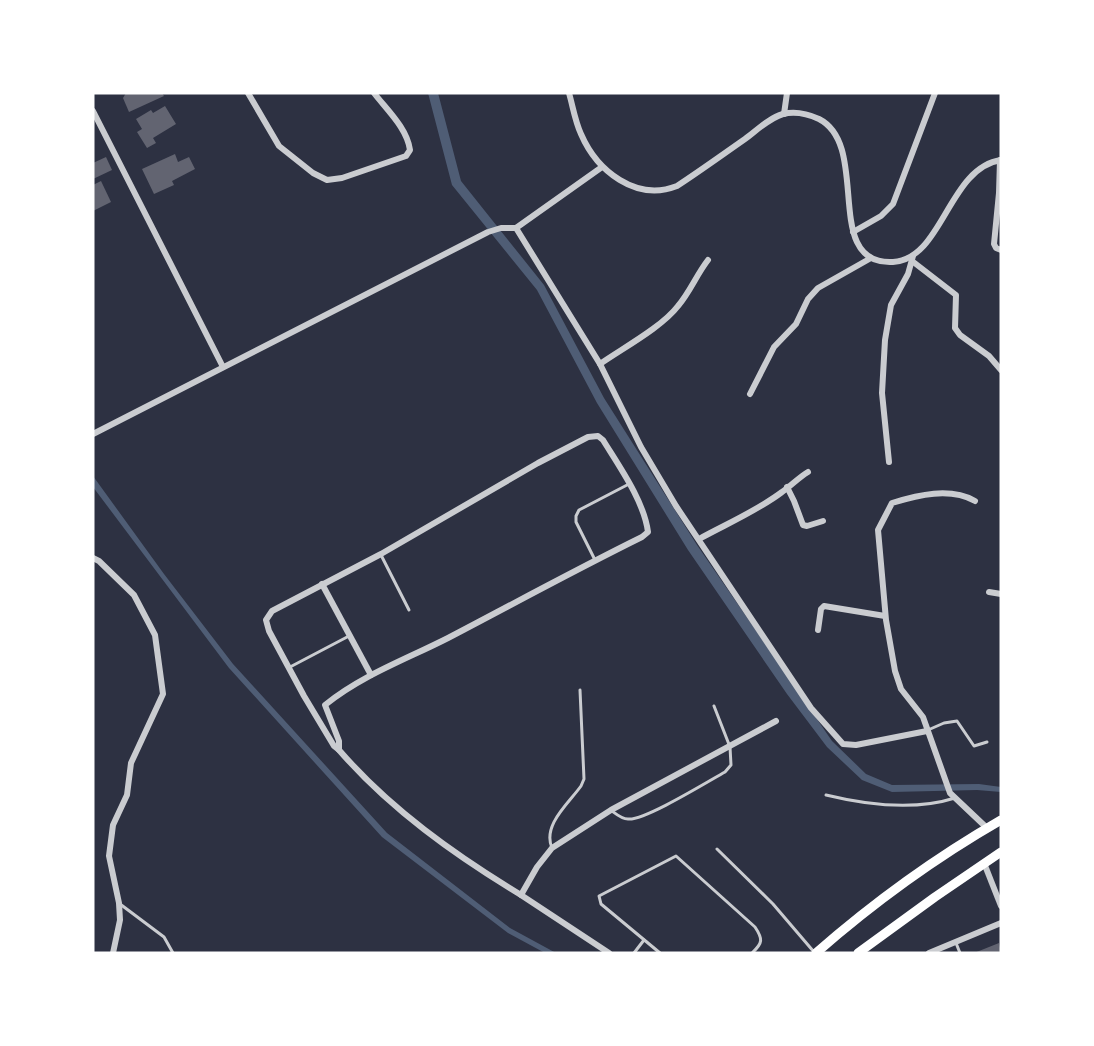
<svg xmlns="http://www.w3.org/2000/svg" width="1094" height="1046" font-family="'Alegreya Sans',sans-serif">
	<rect width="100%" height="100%" fill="#2d3142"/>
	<g fill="#4f5d75">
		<path d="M428,93H438L461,181L544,285L604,398L697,545L832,741L866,774L892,785L979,784L1001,787V792L977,790L892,792L862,780L827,747L787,694L688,550L597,403L537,290L452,185Z"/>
		<path d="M93,476L164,574L233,664L387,833L510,928L556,953H545L508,933L382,837L229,668L93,487Z"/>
	</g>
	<g fill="#626471">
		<path d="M126,93H162L164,96L129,112L123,98Z"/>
		<path d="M165,106L176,124L153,138L156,143L147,148L137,132L142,129L136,119L151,110L153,113Z"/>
		<path d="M175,154L178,162L189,157L195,169L172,181L174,185L154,194L142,169Z"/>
		<path d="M106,157L112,170L93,179V163Z"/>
		<path d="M101,181L111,202L93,211V185Z"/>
		<path d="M999,943L1001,953H974Z"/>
	</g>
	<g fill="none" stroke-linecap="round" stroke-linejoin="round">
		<g stroke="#caccd0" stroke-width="3">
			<path d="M381,555L409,610"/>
			<path d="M595,560L576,522V516L579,510L629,484"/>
			<path d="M290,667L349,636"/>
			<path d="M928,730L944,723L957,721L974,746L987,742"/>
			<path d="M826,795C867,805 914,811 955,798"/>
			<path d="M612,811C616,814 622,819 628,819C644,821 707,782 725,772L731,765L730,747L714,706"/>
			<path d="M552,848C542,825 569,803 581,786L584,779L580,690"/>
			<path d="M717,849L773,904L814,952"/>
			<path d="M120,904L164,937L173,953"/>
			<path d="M956,943L960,953"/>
			<path d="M634,953L644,940"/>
			<path d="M660,953L601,904L599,896L676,856L755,927C763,939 763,943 752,953"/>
		</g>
		<g stroke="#caccd0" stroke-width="6">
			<path d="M248,93L279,146L313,173L327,180L342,178L406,156L410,150C407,128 387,110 374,93"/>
			<path d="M569,93C573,107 575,121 581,134C597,171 636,202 677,186C700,171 722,155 745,139C756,131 769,118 783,114C795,111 808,114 819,119C872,146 821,266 893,262C943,259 948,168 1001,160"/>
			<path d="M93,111L223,367"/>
			<path d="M784,114L787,93"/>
			<path d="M1000,160L999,193L994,244L996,248L1001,250"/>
			<path d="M516,228L600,364L641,447L676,506L811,708L843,744L856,745L927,731"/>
			<path d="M516,228L602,167"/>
			<path d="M853,232L881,216L893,204L935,93"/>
			<path d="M912,261L956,295L955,328L960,335L989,356L1001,370"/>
			<path d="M600,364C623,348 662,327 678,306C690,292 697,274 708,260"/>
			<path d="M750,394L774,347L796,324L808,299L818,288L871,258"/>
			<path d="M93,434L488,232L501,228H516"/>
			<path d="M598,436L603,440C619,466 644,501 648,532L642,537C577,569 513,604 448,638C407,659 362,675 325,705L339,741V750L334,746L304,696L269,631L266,620L272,611L381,554L538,463L588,437Z"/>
			<path d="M889,462L882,393L885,340L891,305L908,274L913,256"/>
			<path d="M787,487L794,501L803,525L807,526L823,521"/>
			<path d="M975,501C950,487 918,495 892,503L878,530L886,620L895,671L901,689L923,717L950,793L987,828"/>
			<path d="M699,539C726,524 757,511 782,492C791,486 798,478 808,472"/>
			<path d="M93,558L99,561L134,595L155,635L163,694L131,763L127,795L113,825L109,856L119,903L120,920L113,953"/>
			<path d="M322,584L371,675"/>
			<path d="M989,592L1001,594"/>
			<path d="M818,630L821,609L824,606L885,616"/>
			<path d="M339,750C390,809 455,855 521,895"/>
			<path d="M984,863L1001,906"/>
			<path d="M609,953L521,895L537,867L552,848L611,810L776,721"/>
			<path d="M929,953L1001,923"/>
		</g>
		<g stroke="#fff" stroke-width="9">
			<path d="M816,953C873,903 935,858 1001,820"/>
			<path d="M858,953L935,897L1001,852"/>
		</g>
	</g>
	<rect width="1094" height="1046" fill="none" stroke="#ffffff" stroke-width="189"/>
</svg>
